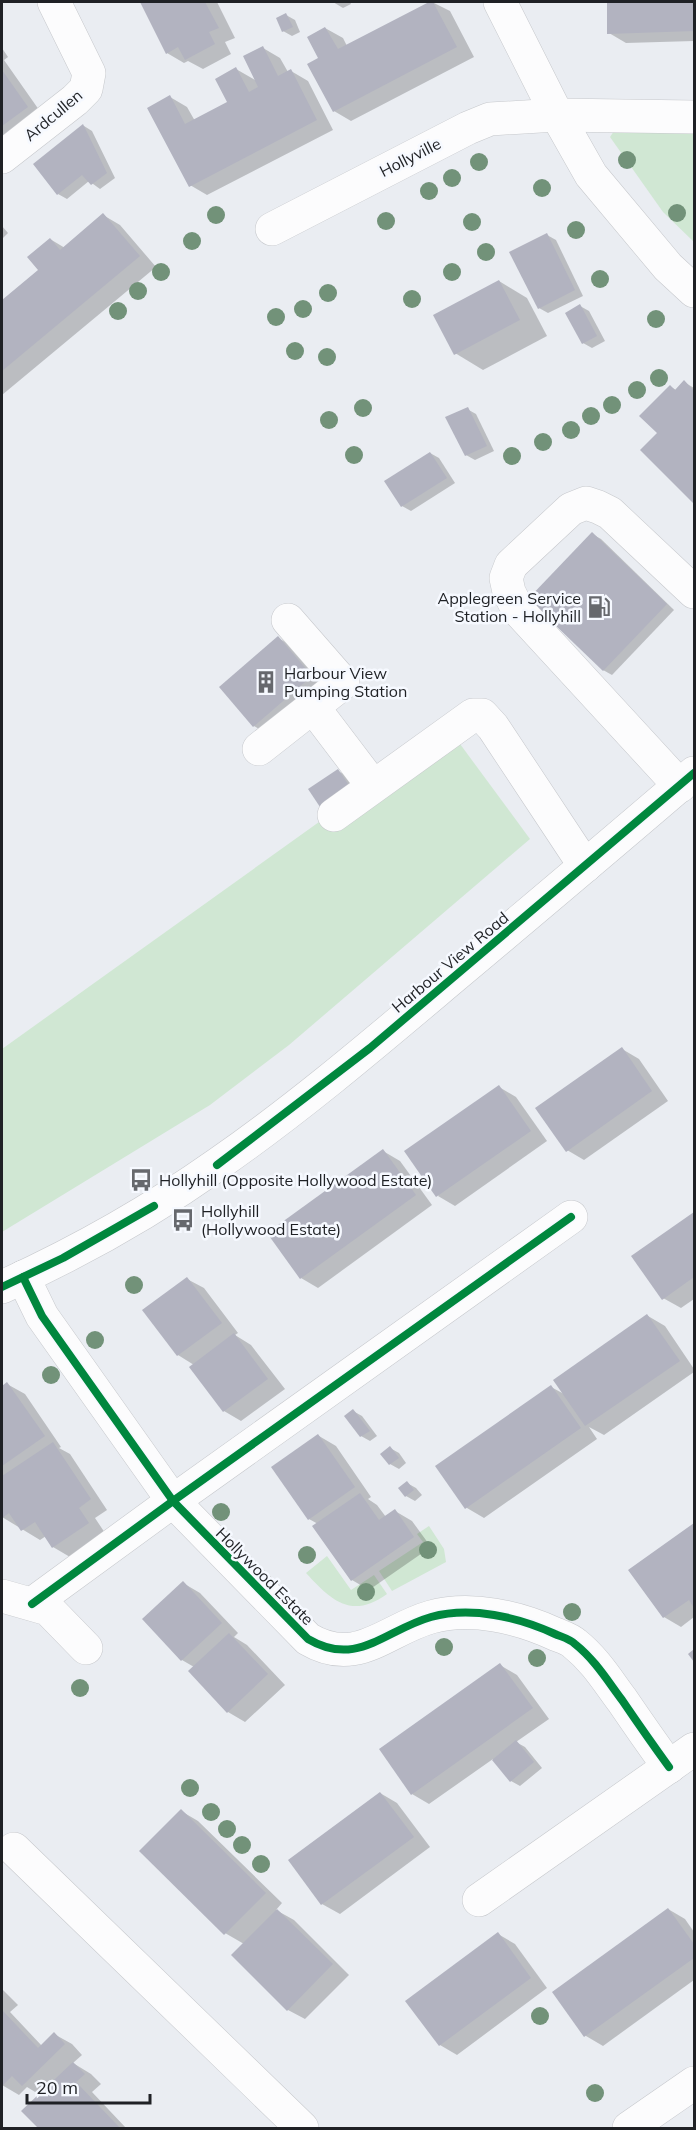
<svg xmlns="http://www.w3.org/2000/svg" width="696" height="2130" font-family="Mulish,sans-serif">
	<rect width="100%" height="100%" fill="#eaedf2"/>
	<g fill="#d0e7d3">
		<path d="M694,128V242L663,212L610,137L614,131Z"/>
		<path d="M449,729L530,839L289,1045L210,1105L2,1232V1049Z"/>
		<path d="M429,1526L444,1549L446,1562L392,1591L379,1571L423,1542L417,1534Z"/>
		<path d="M327,1556L351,1590L374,1575L387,1594C351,1620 331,1600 306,1573Z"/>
	</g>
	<g fill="#0003">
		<path d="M141,2H217L235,38L225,42L231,54L203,69L188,61L184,63L167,53Z"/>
		<path d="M333,2H350L351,4L343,8Z"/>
		<path d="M432,2L450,11L474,57L351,121L334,111L320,59L325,28L343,38L347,46Z"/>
		<path d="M608,2H694V41L626,43L609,33Z"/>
		<path d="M286,15L295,20L300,32L292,36L283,31Z"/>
		<path d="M2,48L8,57L4,60L44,117L2,148Z"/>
		<path d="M263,48L280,58L288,72L291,71L308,81L333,130L207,195L190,185L170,97L187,107L195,121L229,103L236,69L257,81Z"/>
		<path d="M84,126L92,131L115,178L100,189L89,181L67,199L58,194Z"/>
		<path d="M103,215L120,225L156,267L2,395V302L40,270L50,239L65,248Z"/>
		<path d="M2,226L8,233L2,239Z"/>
		<path d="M547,235L556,240L583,296L548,313L539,308Z"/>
		<path d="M499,281L527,298L547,336L483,370L455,353Z"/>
		<path d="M580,306L589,311L605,341L592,348L583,343Z"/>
		<path d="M684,382L694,388V502L642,450L659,433L671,387L676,390Z"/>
		<path d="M467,409L476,414L494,451L475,460L466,455Z"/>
		<path d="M430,453L439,458L455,483L411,511L402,506Z"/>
		<path d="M592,534L601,539L674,610L612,675L603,670Z"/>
		<path d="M278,638L296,648L328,687L271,736L254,726Z"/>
		<path d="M338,771L361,784L310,789Z"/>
		<path d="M622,1049L639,1059L668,1101L584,1160L567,1150Z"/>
		<path d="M499,1087L516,1097L547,1141L455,1206L438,1196Z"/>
		<path d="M383,1151L400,1161L432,1205L318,1288L301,1278Z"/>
		<path d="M694,1214V1299L681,1308L663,1298L634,1256Z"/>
		<path d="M187,1279L204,1288L238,1333L235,1335L251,1345L285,1389L241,1421L224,1411L191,1367L194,1365L178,1355Z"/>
		<path d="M648,1316L665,1326L694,1369V1372L604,1435L589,1427L597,1439L484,1518L467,1508L437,1466L551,1387L566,1395Z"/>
		<path d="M7,1384L25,1394L61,1447L59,1448L70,1454L107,1510L95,1518L105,1533L70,1557L53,1547L46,1536L40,1540L2,1517V1388Z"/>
		<path d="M353,1411L362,1416L377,1436L370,1441L361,1436Z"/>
		<path d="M319,1436L336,1446L371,1497L368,1499L377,1505L386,1517L395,1511L412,1521L431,1547L369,1590L352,1580L318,1524L309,1519Z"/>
		<path d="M390,1448L399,1453L406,1463L399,1469L390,1464Z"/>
		<path d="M407,1483L416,1488L422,1495L415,1501L406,1496Z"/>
		<path d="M694,1524V1617L681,1627L664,1617L630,1570Z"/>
		<path d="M183,1583L200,1593L238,1633L234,1637L247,1645L285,1685L245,1722L228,1712L194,1667L182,1660Z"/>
		<path d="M500,1665L517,1675L549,1719L516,1742L525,1747L542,1768L520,1786L511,1781L493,1759L429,1804L412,1794Z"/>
		<path d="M380,1793L397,1803L430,1847L340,1914L322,1904Z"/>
		<path d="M181,1811L198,1821L282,1903L276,1910L294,1920L349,1975L305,2019L288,2010L244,1944L225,1933Z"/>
		<path d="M668,1909L685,1919L694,1932V1980L603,2046L586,2036L554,1992Z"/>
		<path d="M498,1934L515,1944L547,1988L457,2055L440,2045L407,2001Z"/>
		<path d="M2,1989L18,2005L10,2012L42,2046L54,2034L72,2044L82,2055L73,2063L91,2074L101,2084L92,2092L126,2128H40L24,2111L40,2095L27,2087L19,2095L2,2085Z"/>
	</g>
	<g fill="#b2b3c0">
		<path d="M140,2H205L219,28L209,32L215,44L185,60L178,47L166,54Z"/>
		<path d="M429,2H433L457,47L333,112L307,64L318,58L307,37L325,27L338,49Z"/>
		<path d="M607,2H694V31L607,34Z"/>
		<path d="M286,13L293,27L282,32L276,18Z"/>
		<path d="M263,46L278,76L291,69L317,120L189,187L147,108L170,95L185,124L227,102L215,79L236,67L249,92L258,87L243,56Z"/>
		<path d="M2,70L28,107L2,126Z"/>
		<path d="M83,124L107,173L91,185L82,175L57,195L33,164Z"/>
		<path d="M103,213L140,256L2,371V300L38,270L27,257L50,238L60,250Z"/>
		<path d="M547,233L575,290L538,309L509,252Z"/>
		<path d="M499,280L520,320L454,355L433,315Z"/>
		<path d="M580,304L597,336L582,344L565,313Z"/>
		<path d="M684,380L694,391V504L640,450L657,433L639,416L670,385L675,390Z"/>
		<path d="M468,407L487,446L465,456L445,417Z"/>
		<path d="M430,452L447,478L401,507L384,481Z"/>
		<path d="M592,532L667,604L603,671L528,599Z"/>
		<path d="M278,636L312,676L253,727L219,687Z"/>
		<path d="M338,769L350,787L320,807L308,789Z"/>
		<path d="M622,1047L652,1091L566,1152L535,1108Z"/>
		<path d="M499,1085L531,1131L436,1197L404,1151Z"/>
		<path d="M383,1149L416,1195L300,1279L267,1233Z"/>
		<path d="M694,1212V1277L662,1300L631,1256Z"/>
		<path d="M187,1277L222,1323L177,1356L142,1310Z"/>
		<path d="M647,1314L680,1361L585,1426L553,1380Z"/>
		<path d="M234,1333L268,1379L223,1412L189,1367Z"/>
		<path d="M7,1382L45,1436L2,1466V1386Z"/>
		<path d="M551,1385L581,1428L465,1509L435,1466Z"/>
		<path d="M353,1409L370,1431L360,1437L344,1416Z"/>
		<path d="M318,1434L355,1487L308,1520L271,1467Z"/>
		<path d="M53,1442L91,1499L79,1508L89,1523L52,1548L35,1522L21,1531L9,1513L2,1518V1476Z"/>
		<path d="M390,1446L399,1458L389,1465L380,1454Z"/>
		<path d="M407,1481L414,1490L405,1497L398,1488Z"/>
		<path d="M360,1493L379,1520L395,1509L414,1537L351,1581L312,1526Z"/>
		<path d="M694,1523V1608L689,1600L663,1618L628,1570Z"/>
		<path d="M183,1581L222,1623L181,1661L142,1619Z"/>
		<path d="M229,1633L268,1674L227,1713L188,1671Z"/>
		<path d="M694,1649V1662L688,1654Z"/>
		<path d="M500,1663L533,1708L411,1795L379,1749Z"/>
		<path d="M516,1740L534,1762L510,1782L492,1760Z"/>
		<path d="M380,1792L414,1837L321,1905L288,1860Z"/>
		<path d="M181,1809L266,1893L224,1935L139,1851Z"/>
		<path d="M668,1908L694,1944V1958L584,2037L552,1992Z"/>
		<path d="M277,1909L333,1964L287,2011L231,1955Z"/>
		<path d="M498,1932L531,1978L439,2046L405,2001Z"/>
		<path d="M2,2010L38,2048L54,2032L65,2044L22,2086L12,2076L2,2086Z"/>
		<path d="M73,2062L85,2074L76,2082L120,2128H38L21,2111Z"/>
	</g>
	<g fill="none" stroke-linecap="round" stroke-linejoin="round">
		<g stroke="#c6c8cc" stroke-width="34">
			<g id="minor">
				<path d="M500,2L557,115L591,175L668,267L694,291"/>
				<path d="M2,157L75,100L86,89L89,73L54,2"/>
				<path d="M272,229L468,128L490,119L557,115L694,117"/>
				<path d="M313,707L373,786"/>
				<path d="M259,749L343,683L288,620"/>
				<path d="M680,786L518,610L509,592L506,578L511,565L571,509L586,503L598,507L610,513L694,592"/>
				<path d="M334,815L473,715H482L493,727L585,866"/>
				<path d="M23,1277L42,1316L173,1501L308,1639C357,1668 385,1630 431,1617C471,1606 518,1617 555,1634C562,1637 570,1639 575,1644C595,1660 607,1680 622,1700C637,1722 653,1745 669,1767"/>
				<path d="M2,1287C77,1253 150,1212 218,1164C300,1107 376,1042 452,978C533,910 614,842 694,773"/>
				<path d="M2,1596L48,1609L86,1648"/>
				<path d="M32,1604L173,1501L571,1217"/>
				<path d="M14,1849L302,2128"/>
				<path d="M479,1900L694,1749"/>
				<path d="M629,2128L694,2083"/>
			</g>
		</g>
		<use href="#minor" stroke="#fcfcfd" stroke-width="33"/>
		<g stroke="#f6f9ff" stroke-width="11">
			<g id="cycleway">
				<path d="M217,1165L370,1048L694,773"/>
				<path d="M23,1277L42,1316L173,1501L308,1639C357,1668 385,1630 431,1617C471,1606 518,1617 555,1634C562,1637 570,1639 575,1644C595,1660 607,1680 622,1700C637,1722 653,1745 669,1767"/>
				<path d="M2,1287L63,1258L154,1206"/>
				<path d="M32,1604L173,1501L571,1217"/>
			</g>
		</g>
		<use href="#cycleway" stroke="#00873e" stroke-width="8"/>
	</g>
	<g fill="#729279">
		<circle cx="627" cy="160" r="9"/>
		<circle cx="479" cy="162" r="9"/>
		<circle cx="452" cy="178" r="9"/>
		<circle cx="542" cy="188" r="9"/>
		<circle cx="429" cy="191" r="9"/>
		<circle cx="677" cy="213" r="9"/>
		<circle cx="216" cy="215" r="9"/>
		<circle cx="386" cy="221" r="9"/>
		<circle cx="472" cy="222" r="9"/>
		<circle cx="576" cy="230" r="9"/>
		<circle cx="192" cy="241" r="9"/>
		<circle cx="486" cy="252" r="9"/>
		<circle cx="161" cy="272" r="9"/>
		<circle cx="452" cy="272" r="9"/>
		<circle cx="600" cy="279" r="9"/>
		<circle cx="138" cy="291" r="9"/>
		<circle cx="328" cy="293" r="9"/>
		<circle cx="412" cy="299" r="9"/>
		<circle cx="303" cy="309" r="9"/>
		<circle cx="118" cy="311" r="9"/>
		<circle cx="276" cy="317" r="9"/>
		<circle cx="656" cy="319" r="9"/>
		<circle cx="295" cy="351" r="9"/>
		<circle cx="327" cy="357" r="9"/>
		<circle cx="659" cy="378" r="9"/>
		<circle cx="637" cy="390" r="9"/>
		<circle cx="612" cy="405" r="9"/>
		<circle cx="363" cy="408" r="9"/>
		<circle cx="591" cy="416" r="9"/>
		<circle cx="329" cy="420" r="9"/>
		<circle cx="571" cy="430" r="9"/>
		<circle cx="543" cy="442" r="9"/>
		<circle cx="354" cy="455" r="9"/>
		<circle cx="512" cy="456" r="9"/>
		<circle cx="134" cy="1285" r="9"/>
		<circle cx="95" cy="1340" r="9"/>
		<circle cx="51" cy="1375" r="9"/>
		<circle cx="221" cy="1512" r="9"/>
		<circle cx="428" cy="1550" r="9"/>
		<circle cx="307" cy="1555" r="9"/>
		<circle cx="366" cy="1592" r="9"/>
		<circle cx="572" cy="1612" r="9"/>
		<circle cx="444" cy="1647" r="9"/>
		<circle cx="537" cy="1658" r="9"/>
		<circle cx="80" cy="1688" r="9"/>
		<circle cx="190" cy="1788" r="9"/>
		<circle cx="211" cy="1812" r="9"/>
		<circle cx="227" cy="1829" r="9"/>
		<circle cx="242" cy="1845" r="9"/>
		<circle cx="261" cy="1864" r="9"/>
		<circle cx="540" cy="2016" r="9"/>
		<circle cx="595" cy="2093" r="9"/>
	</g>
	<defs>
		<g id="fuel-bare" transform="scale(1.8)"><path d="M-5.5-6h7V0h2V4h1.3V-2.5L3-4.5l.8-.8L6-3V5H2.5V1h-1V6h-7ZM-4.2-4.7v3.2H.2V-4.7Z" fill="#66686d" stroke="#f6f9ff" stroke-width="2.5" paint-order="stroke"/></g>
		<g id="building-bare" transform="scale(1.8)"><path d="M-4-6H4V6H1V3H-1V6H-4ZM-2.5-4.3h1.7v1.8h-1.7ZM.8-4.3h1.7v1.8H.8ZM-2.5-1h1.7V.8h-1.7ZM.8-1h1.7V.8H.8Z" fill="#66686d" stroke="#f6f9ff" stroke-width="2.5" paint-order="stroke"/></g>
		<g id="bus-bare" transform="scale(1.8)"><path d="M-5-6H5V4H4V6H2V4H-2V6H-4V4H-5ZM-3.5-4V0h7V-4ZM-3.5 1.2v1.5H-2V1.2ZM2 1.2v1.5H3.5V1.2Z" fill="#66686d" stroke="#f6f9ff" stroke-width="2.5" paint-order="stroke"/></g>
	</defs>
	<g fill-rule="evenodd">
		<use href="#fuel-bare" x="599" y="607"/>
		<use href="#building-bare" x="266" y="682"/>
		<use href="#bus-bare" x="141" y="1180"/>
		<use href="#bus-bare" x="183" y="1220"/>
	</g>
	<g text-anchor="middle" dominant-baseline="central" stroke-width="5" stroke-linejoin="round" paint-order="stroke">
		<g font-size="16" fill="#1f2125" stroke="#f6f9ff">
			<text transform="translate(53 115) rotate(-40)">Ardcullen</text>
			<text transform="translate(410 157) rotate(-27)">Hollyville</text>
			<text transform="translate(450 962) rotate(-40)">Harbour View Road</text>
			<text transform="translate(265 1576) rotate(45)">Hollywood Estate</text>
		</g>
		<g font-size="16" fill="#1f2125" stroke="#f6f9ff" text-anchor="start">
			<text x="581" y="598" text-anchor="end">Applegreen Service<tspan x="581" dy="18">Station - Hollyhill</tspan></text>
			<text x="284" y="673">Harbour View<tspan x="284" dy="18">Pumping Station</tspan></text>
			<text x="159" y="1180">Hollyhill (Opposite Hollywood Estate)</text>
			<text x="201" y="1211">Hollyhill<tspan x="201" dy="18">(Hollywood Estate)</tspan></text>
		</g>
	</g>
	<rect width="696" height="2130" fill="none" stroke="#1f2125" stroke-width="6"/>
	<path d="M27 2094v9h123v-9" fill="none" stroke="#1f2125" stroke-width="3"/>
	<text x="36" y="2094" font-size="18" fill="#1f2125" stroke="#f6f9ff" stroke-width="4.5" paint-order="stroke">20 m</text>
</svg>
